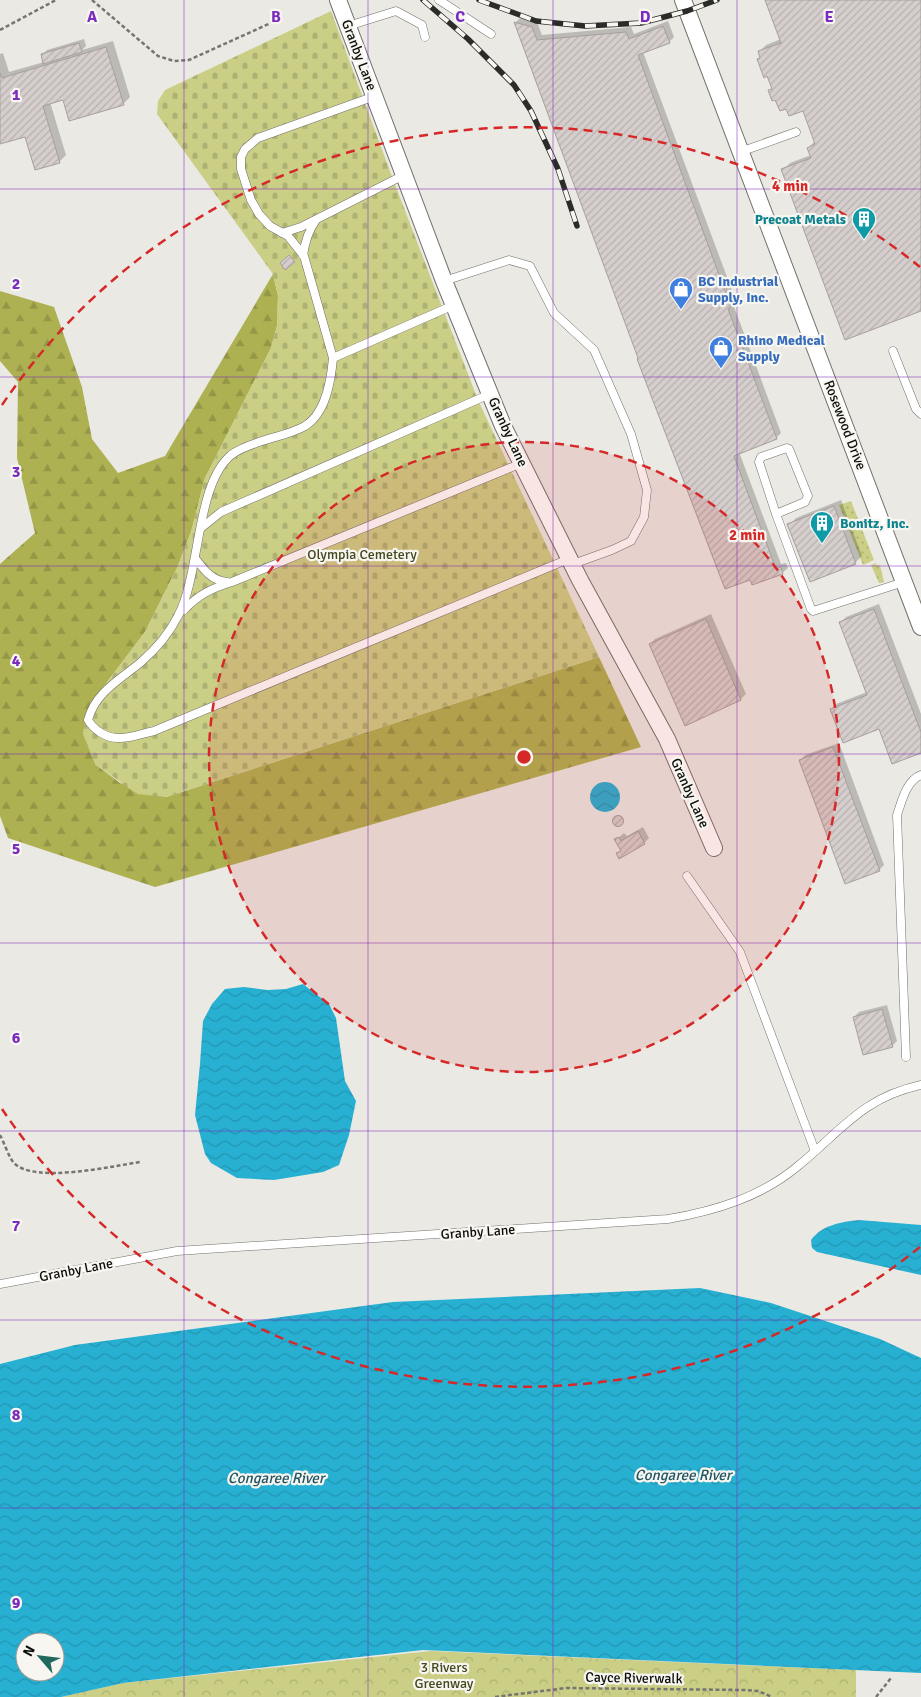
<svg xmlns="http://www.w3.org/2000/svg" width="921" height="1697" font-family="Signika,sans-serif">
	<defs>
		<pattern id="grass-dots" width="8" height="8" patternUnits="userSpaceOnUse" patternTransform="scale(1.25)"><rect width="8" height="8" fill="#cbcf86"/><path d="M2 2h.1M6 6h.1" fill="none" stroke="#adb172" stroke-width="1.8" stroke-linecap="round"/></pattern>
		<pattern id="forest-firs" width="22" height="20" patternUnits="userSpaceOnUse" patternTransform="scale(1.25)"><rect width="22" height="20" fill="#adb151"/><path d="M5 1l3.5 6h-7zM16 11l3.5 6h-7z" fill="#949745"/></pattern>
		<pattern id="cemetery-stones" width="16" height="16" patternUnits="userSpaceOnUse" patternTransform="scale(1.25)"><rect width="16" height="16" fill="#cbcf86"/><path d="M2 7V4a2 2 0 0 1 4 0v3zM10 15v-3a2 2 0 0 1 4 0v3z" fill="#adb172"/></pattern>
		<pattern id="park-crowns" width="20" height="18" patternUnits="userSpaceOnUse" patternTransform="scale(1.25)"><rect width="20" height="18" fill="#cbcf86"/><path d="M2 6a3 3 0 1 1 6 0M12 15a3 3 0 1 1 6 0" fill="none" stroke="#adb172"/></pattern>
		<pattern id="water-waves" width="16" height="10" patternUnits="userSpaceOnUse" patternTransform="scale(1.25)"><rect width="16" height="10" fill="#27b0d2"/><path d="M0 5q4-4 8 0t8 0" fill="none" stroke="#2296b3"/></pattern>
		<pattern id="building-hatch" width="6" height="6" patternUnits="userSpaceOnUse" patternTransform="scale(1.25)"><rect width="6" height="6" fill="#d5cecc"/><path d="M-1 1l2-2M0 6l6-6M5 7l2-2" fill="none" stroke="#b6b0ae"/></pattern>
	</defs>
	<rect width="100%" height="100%" fill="#eae9e3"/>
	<g fill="url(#grass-dots)">
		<path d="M851,501L874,560L863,565L839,505Z"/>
		<path d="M876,563V565H880L884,582L879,583L871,565Z"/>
	</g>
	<path fill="url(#forest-firs)" d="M273,274L278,296L277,326L271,348L205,478L191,532L177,568L145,632L98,694L95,764L120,783L166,797L599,657L641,747L155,887L8,838L0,816V564L35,533L17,458L18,382L0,361V291L54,307L82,387L92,439L118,473L165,456Z"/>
	<path fill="url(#cemetery-stones)" d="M331,11L394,182L478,400L599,657L166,797L137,794L95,764L83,734L85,718L98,694L145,632L177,568L191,532L205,478L271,348L277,326L278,296L273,274L157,114L158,101L165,90Z"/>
	<path fill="url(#park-crowns)" d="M431,1651L856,1670V1697H61L123,1683Z"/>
	<g fill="url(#water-waves)" fill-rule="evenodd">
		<circle cx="605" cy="797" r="15"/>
		<path d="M303,984L329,1004L336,1018L345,1081L356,1101L349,1135L339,1165L323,1172L274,1180L237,1178L211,1163L205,1154L195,1115L200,1064L203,1021L212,1004L225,989L244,987L267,990L286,989Z"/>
		<path d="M859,1220L921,1225V1275L817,1252L812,1248L811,1240C822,1225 841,1222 859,1220Z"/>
		<path d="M700,1288L771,1303L880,1339L921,1358V1673L423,1650L123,1683L61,1697H0V1364L75,1345L393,1302ZM25,1642H55V1672H25Z"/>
	</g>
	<g fill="#0003">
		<path d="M766,0H921V310L783,170L790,163L811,155L808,148L815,141L804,109L787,107L769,91L773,87L758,59L761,56L759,52L766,45L781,39Z"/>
		<path d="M520,18L537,22L542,35L631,27L634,34L668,21L674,37L669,42L643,52L736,301L733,304L781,433L776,438L739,452L781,564L786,563L788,568L782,573L753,584L639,358L515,23Z"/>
		<path d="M84,39L86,46L82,50L113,41L130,97L123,104L64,98L50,102L66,155L59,162L26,136L0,143V54L3,53L9,72L44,62L42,55L47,50Z"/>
		<path d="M841,500L862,556L855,563L789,525L796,518Z"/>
		<path d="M879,604L921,714V752L880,728L831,709L836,704L867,692L841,622L846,617Z"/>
		<path d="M711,614L746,694L741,699L650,644L655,639Z"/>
		<path d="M839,743L884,865L879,870L800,761L805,755Z"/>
		<circle cx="619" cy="820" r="4.5"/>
		<path d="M643,827L649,838L644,843L618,853L622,849L616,840L624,833L627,836Z"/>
		<path d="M887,1005L897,1041L892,1046L854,1017L859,1012Z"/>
	</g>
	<g fill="url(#building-hatch)" stroke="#a69f9d">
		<path d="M765,0H921V311L845,340L781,169L811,158L807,148L815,144L803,111L789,116L786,109L780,111L775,100L772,101L768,90L772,89L767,76L764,78L757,59L760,58L758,51L781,43Z"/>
		<path d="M514,22L532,27L537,40L626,32L629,39L663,26L670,43L638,55L731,307L728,309L777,439L734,456L776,569L781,567L783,574L752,585L750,580L725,589L637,359L638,358Z"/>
		<path d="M79,43L82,52L43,64L41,54Z"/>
		<path d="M106,47L124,105L69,121L63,100L43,106L60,163L35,170L25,137L0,144V73L2,78Z"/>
		<path d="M289,255L295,262L285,270L280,263Z"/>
		<path d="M834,506L856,564L810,582L787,524Z"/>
		<path d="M874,609L921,732V753L892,764L879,729L843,743L830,709L867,695L839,622Z"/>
		<path d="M706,619L741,700L685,726L649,644Z"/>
		<path d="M833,747L880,871L845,884L799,760Z"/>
		<circle cx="618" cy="821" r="5.5"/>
		<path d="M638,831L645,844L619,859L616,853L621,851L614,839L619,837L621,841Z"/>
		<path d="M882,1009L893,1047L863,1055L853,1017Z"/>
	</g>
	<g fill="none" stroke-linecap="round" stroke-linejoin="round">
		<g stroke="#72716b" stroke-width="9">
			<g id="service">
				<path d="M439,0L491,34"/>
				<path d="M348,26L396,11L422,25L425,37"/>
				<path d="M375,96L258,138L245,149L241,157V169L251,200L259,214L270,226L288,236L304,256L333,358C331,381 326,413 305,426C291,434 276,436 262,441C251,445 240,448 231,455C195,486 201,573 178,616C169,634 155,650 140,663C119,680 95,693 88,720C94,730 106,738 118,738C128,739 144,733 154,731L571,558"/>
				<path d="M740,152L796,132"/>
				<path d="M282,233L301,227L404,175"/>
				<path d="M303,255C305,242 308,231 316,220"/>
				<path d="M444,281L509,260L530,266L554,313L594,350L631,434L647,490L644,517L631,541L612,550L573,564"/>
				<path d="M893,351L916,409L921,414"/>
				<path d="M333,358L454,305"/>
				<path d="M776,514L805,502L808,496L789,449L787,448L761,457L759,462L776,514L811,609L813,611L904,582"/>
				<path d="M201,528L221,512L490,394"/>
				<path d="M195,558C203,569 212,581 227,582"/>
				<path d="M184,610C198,595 212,588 232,582L522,463"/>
				<path d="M687,876L740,952L815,1151"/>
				<path d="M906,1057L897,815C902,801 906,781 921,775"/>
				<path d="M0,1284L177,1251L668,1219C715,1211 761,1197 798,1166C842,1130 862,1098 921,1085"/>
			</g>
		</g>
		<g stroke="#72716b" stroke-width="18">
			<g id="minor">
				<path d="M338,0L444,281L503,426L580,580L667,739L714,848"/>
				<path d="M683,0L921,627"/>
			</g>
		</g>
		<g stroke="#757571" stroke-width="2.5" stroke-dasharray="4 2.5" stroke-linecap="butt">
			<path d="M92,0L158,56L174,61L189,60L273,22"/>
			<path d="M0,30L56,0"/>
			<path d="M0,1135C4,1142 9,1158 14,1163C34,1184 113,1166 140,1162"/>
			<path d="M495,1697L566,1688L744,1690L758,1691L772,1697"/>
			<path d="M876,1697L891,1678"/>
		</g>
		<use href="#service" stroke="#fff" stroke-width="8"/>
		<use href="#minor" stroke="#fff" stroke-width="16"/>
		<g stroke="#2b2b29" stroke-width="5.5">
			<g id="rail">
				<path d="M423,0L468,39L514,85L531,111L558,169L577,226"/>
				<path d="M479,0L536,21L585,26L641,23L687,11L717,0"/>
			</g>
		</g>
		<use href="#rail" stroke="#f7f6f0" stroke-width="4" stroke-dasharray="11" stroke-linecap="butt"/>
	</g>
	<path fill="none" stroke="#7b2cbf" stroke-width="1" stroke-opacity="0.55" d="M184,0V1697M368,0V1697M553,0V1697M737,0V1697M0,189H921M0,377H921M0,566H921M0,754H921M0,943H921M0,1131H921M0,1320H921M0,1508H921"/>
	<circle cx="524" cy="757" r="315" fill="#d62828" fill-opacity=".12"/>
	<g fill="none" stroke="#d62828" stroke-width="2.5" stroke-dasharray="9 6">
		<circle cx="524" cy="757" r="315"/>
		<path d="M920 1247A630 630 0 0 1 2 1109M2 405A630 630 0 0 1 920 267"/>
	</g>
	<defs>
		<g id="building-pin" transform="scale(1.25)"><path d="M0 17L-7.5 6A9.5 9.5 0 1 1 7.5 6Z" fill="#0f9aa8" stroke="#f7f6f0"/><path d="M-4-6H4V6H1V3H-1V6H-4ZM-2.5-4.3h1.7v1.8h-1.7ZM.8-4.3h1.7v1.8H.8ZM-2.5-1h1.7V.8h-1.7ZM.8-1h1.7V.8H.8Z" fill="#fff"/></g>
		<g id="shop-pin" transform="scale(1.25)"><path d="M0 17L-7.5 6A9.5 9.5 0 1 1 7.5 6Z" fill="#3f7fe0" stroke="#f7f6f0"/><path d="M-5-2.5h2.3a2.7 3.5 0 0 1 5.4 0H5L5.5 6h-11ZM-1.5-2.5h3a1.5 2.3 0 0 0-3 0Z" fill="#fff"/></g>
	</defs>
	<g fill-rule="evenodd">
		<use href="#building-pin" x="864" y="219"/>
		<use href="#shop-pin" x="681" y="289"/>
		<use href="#shop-pin" x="721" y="348"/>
		<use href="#building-pin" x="822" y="523"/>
	</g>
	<g text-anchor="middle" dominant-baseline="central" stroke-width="4.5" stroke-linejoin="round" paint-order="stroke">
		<g font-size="14" fill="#0d0d0b" stroke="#f7f6f0">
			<text transform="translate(359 55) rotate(69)">Granby Lane</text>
			<text transform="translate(845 425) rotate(69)">Rosewood Drive</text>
			<text transform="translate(508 432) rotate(65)">Granby Lane</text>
			<text transform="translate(690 793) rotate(66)">Granby Lane</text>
			<text transform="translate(478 1232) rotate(-4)">Granby Lane</text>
			<text transform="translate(76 1270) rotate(-11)">Granby Lane</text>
			<text transform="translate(634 1678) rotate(1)">Cayce Riverwalk</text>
		</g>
		<g font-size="14" font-weight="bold" fill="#0d838f" stroke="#f7f6f0" text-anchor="end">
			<text x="846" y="219">Precoat Metals</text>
			<text x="840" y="523" text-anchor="start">Bonitz, Inc.</text>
		</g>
		<g font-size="14" font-weight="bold" fill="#366cbe" stroke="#f7f6f0" text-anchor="start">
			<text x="698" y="281">BC Industrial<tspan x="698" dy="16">Supply, Inc.</tspan></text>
			<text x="738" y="340">Rhino Medical<tspan x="738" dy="16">Supply</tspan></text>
		</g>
		<g font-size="14" fill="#45471f" stroke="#f7f6f0">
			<text x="362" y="554">Olympia Cemetery</text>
			<text x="444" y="1667">3 Rivers<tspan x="444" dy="16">Greenway</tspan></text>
		</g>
		<g font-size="15" font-style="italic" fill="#225665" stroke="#f7f6f0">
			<text x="683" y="1475">Congaree River</text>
			<text x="276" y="1478">Congaree River</text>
		</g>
	</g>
	<g font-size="16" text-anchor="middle" font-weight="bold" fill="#7b2cbf" stroke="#f7f6f0" stroke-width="4.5" stroke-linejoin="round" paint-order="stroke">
		<text x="92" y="22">A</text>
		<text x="276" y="22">B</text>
		<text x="460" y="22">C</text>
		<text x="645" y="22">D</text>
		<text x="829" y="22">E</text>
		<text x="16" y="100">1</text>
		<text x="16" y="289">2</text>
		<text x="16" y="477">3</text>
		<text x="16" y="666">4</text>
		<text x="16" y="854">5</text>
		<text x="16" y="1043">6</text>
		<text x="16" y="1231">7</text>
		<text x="16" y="1420">8</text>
		<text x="16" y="1608">9</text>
	</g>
	<circle cx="524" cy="757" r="8" fill="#d62828" stroke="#f7f6f0" stroke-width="2.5"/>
	<g font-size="15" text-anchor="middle" font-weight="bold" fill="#d62828" stroke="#f7f6f0" stroke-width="4.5" stroke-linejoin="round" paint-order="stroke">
		<text x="790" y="191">4 min</text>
		<text x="747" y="540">2 min</text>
	</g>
	<g transform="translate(40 1657) rotate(298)"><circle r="24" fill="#f7f6f0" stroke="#999994"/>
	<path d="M0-4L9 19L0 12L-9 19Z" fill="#22695d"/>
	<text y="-8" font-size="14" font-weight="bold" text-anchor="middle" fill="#0d0d0b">N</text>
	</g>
</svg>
